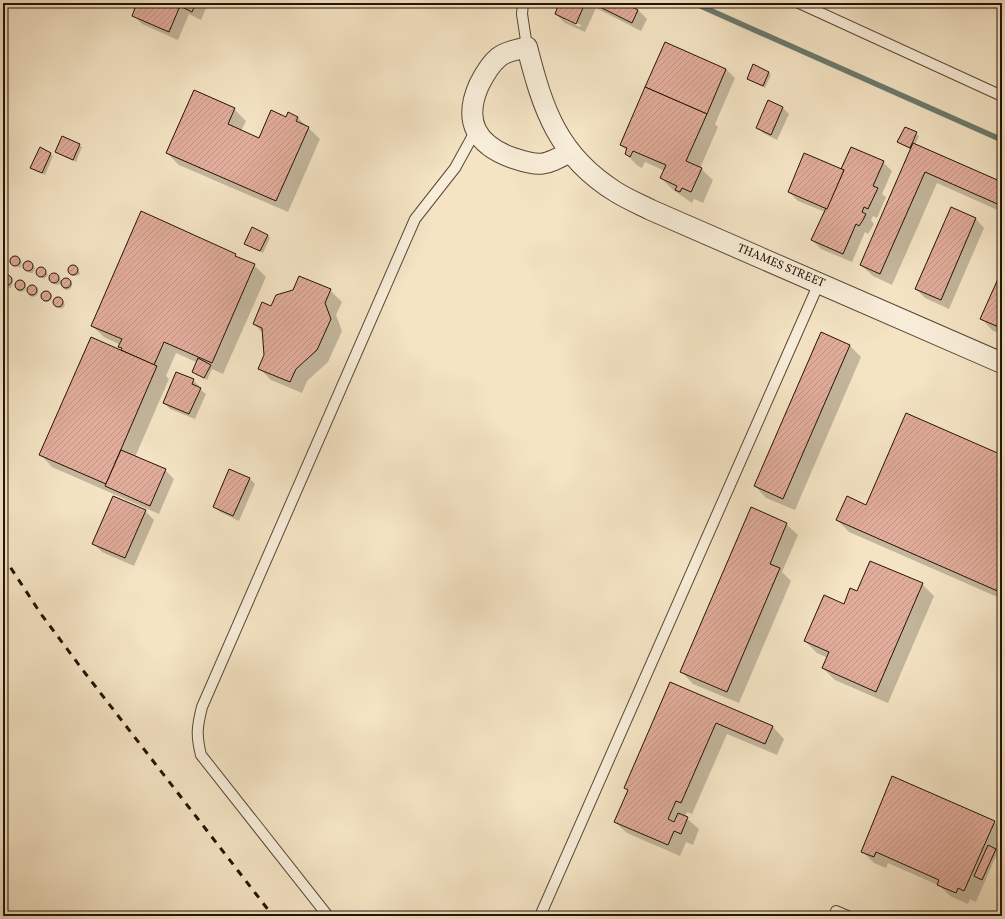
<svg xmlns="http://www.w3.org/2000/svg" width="1005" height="919" font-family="Vollkorn,serif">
	<defs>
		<pattern id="building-hatch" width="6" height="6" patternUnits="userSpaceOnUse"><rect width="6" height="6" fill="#e1ac9a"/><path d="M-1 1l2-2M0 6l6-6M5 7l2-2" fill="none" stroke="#c19383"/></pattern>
	</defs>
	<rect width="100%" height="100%" fill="#f4e4c4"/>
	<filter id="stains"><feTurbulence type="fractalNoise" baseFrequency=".005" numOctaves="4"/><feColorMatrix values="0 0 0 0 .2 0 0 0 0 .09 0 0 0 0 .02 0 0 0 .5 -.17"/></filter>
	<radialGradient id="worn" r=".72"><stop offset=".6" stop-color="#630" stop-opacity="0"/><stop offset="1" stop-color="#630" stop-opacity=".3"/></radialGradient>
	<g fill="#0003" fill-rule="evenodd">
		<path d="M138,3H208L201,20L189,14L178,40L142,24L133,15Z"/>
		<path d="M560,3H622L638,10L647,19L641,31L596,8L585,32L565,23L556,14ZM565,18L581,25L580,27L565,20Z"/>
		<path d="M726,69L735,78L715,124L718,127L700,168L713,180L703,203L694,199L692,203L673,190L661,178L665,171L645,162L642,168L638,166L626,154L627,151L621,145Z"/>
		<path d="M768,72L771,75L765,88L748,78Z"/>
		<path d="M768,102L783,108L789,114L777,140L763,133L757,127Z"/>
		<path d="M234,109L246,121L241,131L260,139L287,118L288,114L298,118L320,139L288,212L179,165L167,153Z"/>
		<path d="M905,128L919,136L915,145L1002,183V212L937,183L892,285L873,276L861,265L912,150L898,142Z"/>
		<path d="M79,145L82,147L76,162L56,152Z"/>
		<path d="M40,149L53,156L45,175L31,167Z"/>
		<path d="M883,162L892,171L882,194L886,197L877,218L873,216L871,220L874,224L868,234L865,232L852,262L821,249L812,240L825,212L798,201L789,192L842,171Z"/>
		<path d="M951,208L976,219L984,228L949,309L925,298L916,289Z"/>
		<path d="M267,235L270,238L263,253L245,243Z"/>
		<path d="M235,255L239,259L254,265L266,277L223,374L212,369L207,380L193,372L198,363L176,353L166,376L169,379L135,457L165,470L174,479L159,514L52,467L41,455L123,350L120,347L121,345L104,337L92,326Z"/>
		<path d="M17,257L22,262L20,268L13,264L12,258Z"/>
		<path d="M30,263L35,268L33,273H29L24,266L25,264Z"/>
		<path d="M75,266L80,273L79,275L73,276L69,271L70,267Z"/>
		<path d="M43,269L48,275L44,279L37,273L38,270Z"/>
		<path d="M1002,273V334L993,331L982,319Z"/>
		<path d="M56,274L62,282L58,285L54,284L50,279V275Z"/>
		<path d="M8,277L13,282L11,288L7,287L3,282V278Z"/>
		<circle cx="67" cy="285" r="5"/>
		<circle cx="21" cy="287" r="5"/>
		<circle cx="33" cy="292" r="5"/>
		<path d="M330,290L342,302L336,315L342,331L328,362L307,381L302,393L271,380L259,368L265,355L263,333L254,324L272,307Z"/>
		<circle cx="47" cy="297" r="5"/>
		<path d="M60,299L65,304L64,307L61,309L54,303L55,300Z"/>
		<path d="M850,346L861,357L795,510L766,498L755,486Z"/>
		<path d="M193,380L199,386L198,388L206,394L195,419L170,409L164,403Z"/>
		<path d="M1002,456V599L849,532L837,520L867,506Z"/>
		<path d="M249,478L255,484L239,521L220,512L214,506Z"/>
		<path d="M145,511L154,520L134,566L102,552L93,543Z"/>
		<path d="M786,524L798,535L782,572L791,581L739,703L693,684L682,672Z"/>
		<path d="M922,584L934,596L888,703L835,680L823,668L828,658L817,653L805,641L858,592Z"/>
		<path d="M671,683L773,727L784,739L777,755L727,734L692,814L687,812L685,817L699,829L693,845L686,842L680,856L627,833L615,822L628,791L625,788Z"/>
		<path d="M994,822L1002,829V842L976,902L970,899L968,904L950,896L940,886L888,863L886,868L874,863L862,851Z"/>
	</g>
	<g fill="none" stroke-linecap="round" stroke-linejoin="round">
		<path stroke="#6c7a6e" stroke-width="5.5" d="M694,3L1002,140"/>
	</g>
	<g fill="url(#building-hatch)" stroke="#251306">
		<path d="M137,3H196L192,12L180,6L169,32L132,16Z"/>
		<path d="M559,3H585L576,24L555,14Z"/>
		<path d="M592,3H625L638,10L632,23Z"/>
		<path d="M665,42L726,69L707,114L645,87Z"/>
		<path d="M753,64L769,72L763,86L747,79Z"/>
		<path d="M645,87L707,114L686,161L702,168L691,192L682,188L680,192L675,190L677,186L660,178L666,165L633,151L630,157L625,154L627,148L620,145Z"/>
		<path d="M194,90L235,108L228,124L259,138L271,110L286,117L288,112L298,117L296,121L309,127L276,201L166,153Z"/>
		<path d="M768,100L783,107L771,135L756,128Z"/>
		<path d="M905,127L917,132L910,148L897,142Z"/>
		<path d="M62,136L80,144L73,160L55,152Z"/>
		<path d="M913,143L1002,182V206L925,172L880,274L860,265Z"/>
		<path d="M40,147L51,153L42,173L30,168Z"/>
		<path d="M851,147L884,161L873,186L878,188L868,209L864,207L862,212L866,214L863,220L859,226L856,224L843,254L811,240L844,170L841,169Z"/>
		<path d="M804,153L844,170L827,209L788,192Z"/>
		<path d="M951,207L976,218L941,300L915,289Z"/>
		<path d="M141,211L236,254L235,256L255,264L212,363L164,342L154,365L121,350L122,348L118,347L122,339L91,326Z"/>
		<path d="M252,227L268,235L260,251L244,244Z"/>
		<circle cx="15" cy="261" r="5"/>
		<circle cx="28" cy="266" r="5"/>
		<circle cx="73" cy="270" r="5"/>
		<circle cx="41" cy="272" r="5"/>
		<path d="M1002,270V326L1001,328L980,319Z"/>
		<circle cx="54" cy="278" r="5"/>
		<circle cx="7" cy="280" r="5"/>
		<path d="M299,276L331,289L325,303L331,319L317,350L296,369L290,382L258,369L264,355L262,328L253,324L262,302L271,306L276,295L293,290Z"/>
		<circle cx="66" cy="283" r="5"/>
		<circle cx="20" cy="285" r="5"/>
		<circle cx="32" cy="290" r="5"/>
		<circle cx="46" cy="296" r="5"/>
		<circle cx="58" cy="302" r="5"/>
		<path d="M821,332L850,345L783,499L754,486Z"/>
		<path d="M91,337L157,366L106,484L39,455Z"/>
		<path d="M198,358L211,365L204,378L192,372Z"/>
		<path d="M176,372L194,379L192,384L201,388L189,414L163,403Z"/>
		<path d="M906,413L1002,455V593L836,520L847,496L866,505Z"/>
		<path d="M121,450L166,469L150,506L105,486Z"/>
		<path d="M229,469L250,478L233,516L213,507Z"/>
		<path d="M113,496L146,510L125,558L92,544Z"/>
		<path d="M751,507L787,523L770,564L780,568L727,692L680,672Z"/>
		<path d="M870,561L923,583L876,692L822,668L829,652L804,641L824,595L844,604L850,588L857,591Z"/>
		<path d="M670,682L773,726L765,744L716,723L681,803L676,801L668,819L674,822L678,813L688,817L681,834L674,831L668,845L614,822L628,790L624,788Z"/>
		<path d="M892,776L995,821L964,891L958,888L956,893L937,885L939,880L876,852L874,857L861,852Z"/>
		<path d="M988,845L996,849L982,880L974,876Z"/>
	</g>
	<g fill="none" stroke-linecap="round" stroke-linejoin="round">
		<g stroke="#594736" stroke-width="12">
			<g id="lane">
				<path d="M523,3L522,14L527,47"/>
				<path d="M799,3L1002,96"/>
				<path d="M836,911L848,916"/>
				<path d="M328,916L201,755C196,735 197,727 202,707L415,219L455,168L476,130"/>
				<path d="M540,916L819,283"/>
			</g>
		</g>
		<g stroke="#594736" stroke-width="22">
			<path id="street" d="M570,152C544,166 541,167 513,158C476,145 463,121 479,85C484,75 490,64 499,57C506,51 518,50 527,47C543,110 558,156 616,192C627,199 639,204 651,210L1002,363"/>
		</g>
		<use href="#lane" stroke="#f8edd9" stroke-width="10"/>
		<use href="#street" stroke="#f8edd9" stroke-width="20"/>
		<path stroke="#251306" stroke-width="3" stroke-dasharray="7 7" stroke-linecap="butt" d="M3,556L41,614L85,673L273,916"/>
	</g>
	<g text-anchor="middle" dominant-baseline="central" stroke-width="3.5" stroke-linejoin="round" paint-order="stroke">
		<g font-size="12" fill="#251306" stroke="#f8edd9">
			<text transform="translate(781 266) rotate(23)">THAMES STREET</text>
		</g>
	</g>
	<rect width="1005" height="919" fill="none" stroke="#f4e4c4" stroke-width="16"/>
	<rect x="4" y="4" width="997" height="911" fill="none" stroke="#251306" stroke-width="2"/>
	<rect x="8" y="8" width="989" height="903" fill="none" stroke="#251306"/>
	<rect width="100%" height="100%" filter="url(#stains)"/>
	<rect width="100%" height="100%" fill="url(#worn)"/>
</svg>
